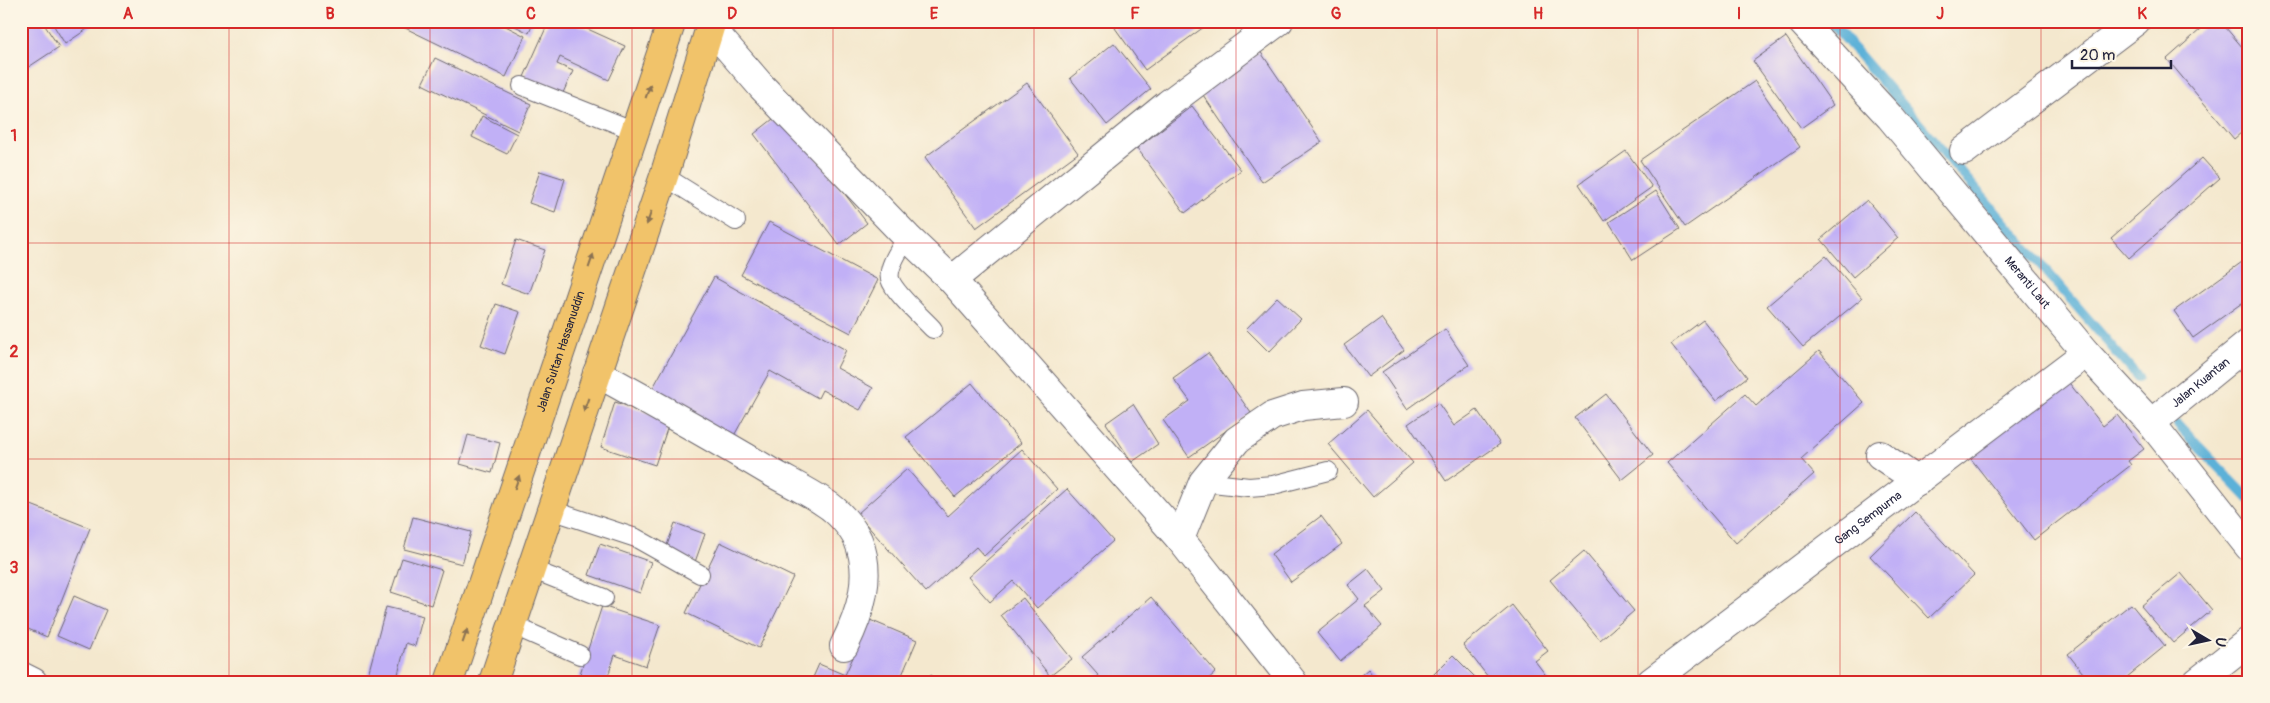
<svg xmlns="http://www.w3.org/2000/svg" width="2270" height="703" font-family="Pangolin,sans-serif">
	<rect width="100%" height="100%" fill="#fcf5e5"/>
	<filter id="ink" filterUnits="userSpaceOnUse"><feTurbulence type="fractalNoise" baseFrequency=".02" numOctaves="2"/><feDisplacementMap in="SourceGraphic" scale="10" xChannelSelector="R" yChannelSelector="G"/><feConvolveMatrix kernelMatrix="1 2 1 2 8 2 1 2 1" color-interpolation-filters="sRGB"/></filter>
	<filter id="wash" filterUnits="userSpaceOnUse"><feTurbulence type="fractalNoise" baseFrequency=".0096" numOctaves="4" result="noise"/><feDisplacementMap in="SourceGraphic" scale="20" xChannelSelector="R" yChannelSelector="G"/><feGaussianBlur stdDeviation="1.12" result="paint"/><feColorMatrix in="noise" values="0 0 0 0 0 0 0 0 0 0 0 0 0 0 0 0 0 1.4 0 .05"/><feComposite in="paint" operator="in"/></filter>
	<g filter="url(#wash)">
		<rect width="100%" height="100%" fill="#f4e8ce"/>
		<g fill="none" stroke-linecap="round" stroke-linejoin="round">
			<g stroke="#5cb1d8" stroke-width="10">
				<path d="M1830,21L2138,377"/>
				<path d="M2178,425L2249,499"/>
			</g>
		</g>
		<g id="blocks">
			<g fill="#c1b0f6">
				<path d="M21,21H42L59,47L21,72Z"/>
				<path d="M51,21H99L65,44Z"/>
				<path d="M401,21H496L525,36L506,77L399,25Z"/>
				<path d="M505,21H534L529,33Z"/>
				<path d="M549,21H570L625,46L609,80L560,57L557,64L573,71L562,95L524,77Z"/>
				<path d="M1124,21H1206L1208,24L1145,70L1115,28Z"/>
				<path d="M2210,21H2220L2249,55V126L2234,139L2167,59Z"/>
				<path d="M1786,37L1833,105L1801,128L1753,61Z"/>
				<path d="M1114,43L1151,89L1107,125L1070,78Z"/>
				<path d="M1260,51L1322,142L1262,182L1201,92Z"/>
				<path d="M435,58L531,104L518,131L422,84Z"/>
				<path d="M1755,81L1800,147L1685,227L1640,160Z"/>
				<path d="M1027,83L1078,153L976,228L925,157Z"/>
				<path d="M1192,106L1241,170L1185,213L1137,148Z"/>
				<path d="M782,112L867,223L839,245L754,134Z"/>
				<path d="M482,116L517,134L507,154L472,137Z"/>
				<path d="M1626,151L1652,187L1604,221L1579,184Z"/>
				<path d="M2202,158L2220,178L2129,258L2111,238Z"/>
				<path d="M540,171L565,179L555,212L529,203Z"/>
				<path d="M1656,191L1680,229L1633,260L1609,222Z"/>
				<path d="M1867,200L1898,238L1853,277L1821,239Z"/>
				<path d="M769,222L878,280L851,333L741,275Z"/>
				<path d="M516,240L545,250L529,294L501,284Z"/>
				<path d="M1826,256L1862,298L1803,347L1767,306Z"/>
				<path d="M2249,257V298L2193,338L2174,311Z"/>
				<path d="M714,277L846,350L837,368L873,388L860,410L822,390L818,398L770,371L731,441L649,395Z"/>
				<path d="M1277,297L1301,319L1269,352L1246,329Z"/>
				<path d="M496,304L520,312L505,354L481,345Z"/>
				<path d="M1381,318L1404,350L1368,377L1344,345Z"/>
				<path d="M1703,320L1747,377L1716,401L1671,344Z"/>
				<path d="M1445,329L1469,365L1407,409L1382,372Z"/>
				<path d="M2249,344V378L2232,357Z"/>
				<path d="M1819,351L1864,403L1801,459L1814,474L1736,543L1667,463L1745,394L1756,406Z"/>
				<path d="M1208,353L1251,413L1189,457L1163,420L1190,401L1173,378Z"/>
				<path d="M2066,379L2103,426L2117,415L2144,449L2128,461L2131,465L2034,540L1968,455Z"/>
				<path d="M972,383L1021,443L955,497L906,437Z"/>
				<path d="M1606,394L1653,455L1622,480L1575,418Z"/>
				<path d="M615,402L670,420L655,465L601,447Z"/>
				<path d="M1438,403L1454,426L1477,410L1500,444L1446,481L1408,424Z"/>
				<path d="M1133,404L1158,444L1132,462L1106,423Z"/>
				<path d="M1367,410L1413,463L1373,497L1328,444Z"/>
				<path d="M468,435L500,443L492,473L460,464Z"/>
				<path d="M1022,449L1057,489L984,556L976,547L926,592L857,514L907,469L948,516Z"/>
				<path d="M1067,489L1113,541L1037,608L1013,581L990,602L968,577Z"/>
				<path d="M21,501L90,528L47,637L21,626Z"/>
				<path d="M1915,512L1974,575L1929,618L1870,556Z"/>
				<path d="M1321,516L1342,544L1291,582L1271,554Z"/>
				<path d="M413,517L471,532L462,564L404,549Z"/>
				<path d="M675,523L705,534L695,562L665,551Z"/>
				<path d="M720,542L793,577L759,648L686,613Z"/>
				<path d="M600,544L651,562L640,593L589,575Z"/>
				<path d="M1584,551L1634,611L1600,640L1550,580Z"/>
				<path d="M402,558L442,570L431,605L391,592Z"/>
				<path d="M1368,569L1385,591L1365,606L1382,626L1340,661L1317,633L1359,599L1348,585Z"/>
				<path d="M2181,573L2212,610L2173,643L2141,606Z"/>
				<path d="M74,596L106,610L89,650L57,636Z"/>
				<path d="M1151,597L1216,672L1205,682H1104L1082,657Z"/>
				<path d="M1023,598L1072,659L1050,676L1001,615Z"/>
				<path d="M2131,604L2165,646L2121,682H2090L2068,654Z"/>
				<path d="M1512,605L1548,651L1535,661L1551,682H1492L1463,645Z"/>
				<path d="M602,606L660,625L646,666L615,655L606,682H583L578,680Z"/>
				<path d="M386,607L423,616L415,646L406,643L396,682H366Z"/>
				<path d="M870,620L917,640L899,682H811L819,664L845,675Z"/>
				<path d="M1453,655L1480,682H1426Z"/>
				<path d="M1368,669L1378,682H1353Z"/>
				<path d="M931,675L940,682H926Z"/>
			</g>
		</g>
	</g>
	<g filter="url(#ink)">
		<use href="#blocks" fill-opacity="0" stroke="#6c676e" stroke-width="1"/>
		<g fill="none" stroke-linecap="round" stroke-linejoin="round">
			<g stroke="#6c676e" stroke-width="20">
				<g id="service">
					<path d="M522,86L635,131"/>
					<path d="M664,176L736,221"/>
					<path d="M907,237C901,248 887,266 890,279C894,293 923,318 933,329"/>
					<path d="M1203,482L1249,487L1273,485L1328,471"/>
					<path d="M551,510L636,538L700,574"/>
					<path d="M531,569L604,598"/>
					<path d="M512,625L580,655"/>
				</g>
			</g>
			<g stroke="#6c676e" stroke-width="30">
				<g id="minor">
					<path id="s1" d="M1801,21L1890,117L2086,353L2151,423L2249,547"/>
					<path d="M710,27L762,87L907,237L952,280L1180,539L1293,682"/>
					<path d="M1964,151L2136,21"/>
					<path d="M952,280L1168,104L1279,21"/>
					<path d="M597,373C655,405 712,437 769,471C788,482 808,491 825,503C838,511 852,527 858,540C873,576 860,614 844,646"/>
					<path id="s2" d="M2151,423L2249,343"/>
					<path d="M1880,455L1918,481"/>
					<path d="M1180,539L1203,482L1237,440L1272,416L1303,406L1344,402"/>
					<path d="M21,676L33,682"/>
					<path id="s3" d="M1651,682L2086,353"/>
					<path d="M2197,682L2249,641"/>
				</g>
			</g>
			<g stroke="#6c676e" stroke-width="30">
				<g id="primary">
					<path id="s4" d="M449,682L672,21"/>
					<path d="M493,682L664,176L712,21"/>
				</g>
			</g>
			<use href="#service" stroke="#fff" stroke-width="18"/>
			<use href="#minor" stroke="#fff" stroke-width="28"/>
			<use href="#primary" stroke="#f1c36a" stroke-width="28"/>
		</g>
		<defs><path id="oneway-solid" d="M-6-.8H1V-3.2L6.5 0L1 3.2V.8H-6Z" transform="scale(1.25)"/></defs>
		<g fill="#8a7252">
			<use href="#oneway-solid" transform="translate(648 91) rotate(-71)"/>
			<use href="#oneway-solid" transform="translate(649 218) rotate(109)"/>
			<use href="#oneway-solid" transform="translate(591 261) rotate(-71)"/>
			<use href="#oneway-solid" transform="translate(586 405) rotate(109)"/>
			<use href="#oneway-solid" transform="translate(517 482) rotate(-71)"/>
			<use href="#oneway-solid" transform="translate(465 636) rotate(-71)"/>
		</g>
	</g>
	<path fill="none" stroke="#d62828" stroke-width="1" stroke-opacity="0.55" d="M229,21V682M430,21V682M632,21V682M833,21V682M1034,21V682M1236,21V682M1437,21V682M1638,21V682M1840,21V682M2041,21V682M21,243H2249M21,459H2249"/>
	<g text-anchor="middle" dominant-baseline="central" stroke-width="4" stroke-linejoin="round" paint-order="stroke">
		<g font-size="12" fill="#22223b" stroke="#fcf5e5">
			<text stroke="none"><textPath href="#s1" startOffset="346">Meranti Laut</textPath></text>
			<text stroke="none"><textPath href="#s4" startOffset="349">Jalan Sultan Hassanuddin</textPath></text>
			<text stroke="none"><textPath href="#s2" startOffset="64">Jalan Kuantan</textPath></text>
			<text stroke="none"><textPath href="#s3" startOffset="272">Gang Sempurna</textPath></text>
		</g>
	</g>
	<rect width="2270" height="703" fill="none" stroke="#fcf5e5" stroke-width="55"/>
	<g transform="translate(2208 640) rotate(99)" stroke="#fcf5e5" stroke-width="4" paint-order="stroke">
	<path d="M0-4L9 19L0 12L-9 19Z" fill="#22223b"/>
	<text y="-8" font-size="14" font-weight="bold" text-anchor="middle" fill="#22223b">U</text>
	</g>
	<path d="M2072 60v8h99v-8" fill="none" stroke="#22223b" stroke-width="2.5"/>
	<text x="2080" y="60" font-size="15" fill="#22223b" stroke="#fcf5e5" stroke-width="4" paint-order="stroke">20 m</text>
	<rect x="28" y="28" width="2214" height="648" fill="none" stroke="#d62828" stroke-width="2"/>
	<g font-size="16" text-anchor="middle" font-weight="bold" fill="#d62828">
		<text x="128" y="19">A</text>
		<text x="330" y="19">B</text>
		<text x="531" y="19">C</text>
		<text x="732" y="19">D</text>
		<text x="934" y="19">E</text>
		<text x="1135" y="19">F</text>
		<text x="1336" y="19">G</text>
		<text x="1538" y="19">H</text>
		<text x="1739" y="19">I</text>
		<text x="1940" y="19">J</text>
		<text x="2142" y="19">K</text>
		<text x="14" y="141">1</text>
		<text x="14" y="357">2</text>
		<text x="14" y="573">3</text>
	</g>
</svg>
